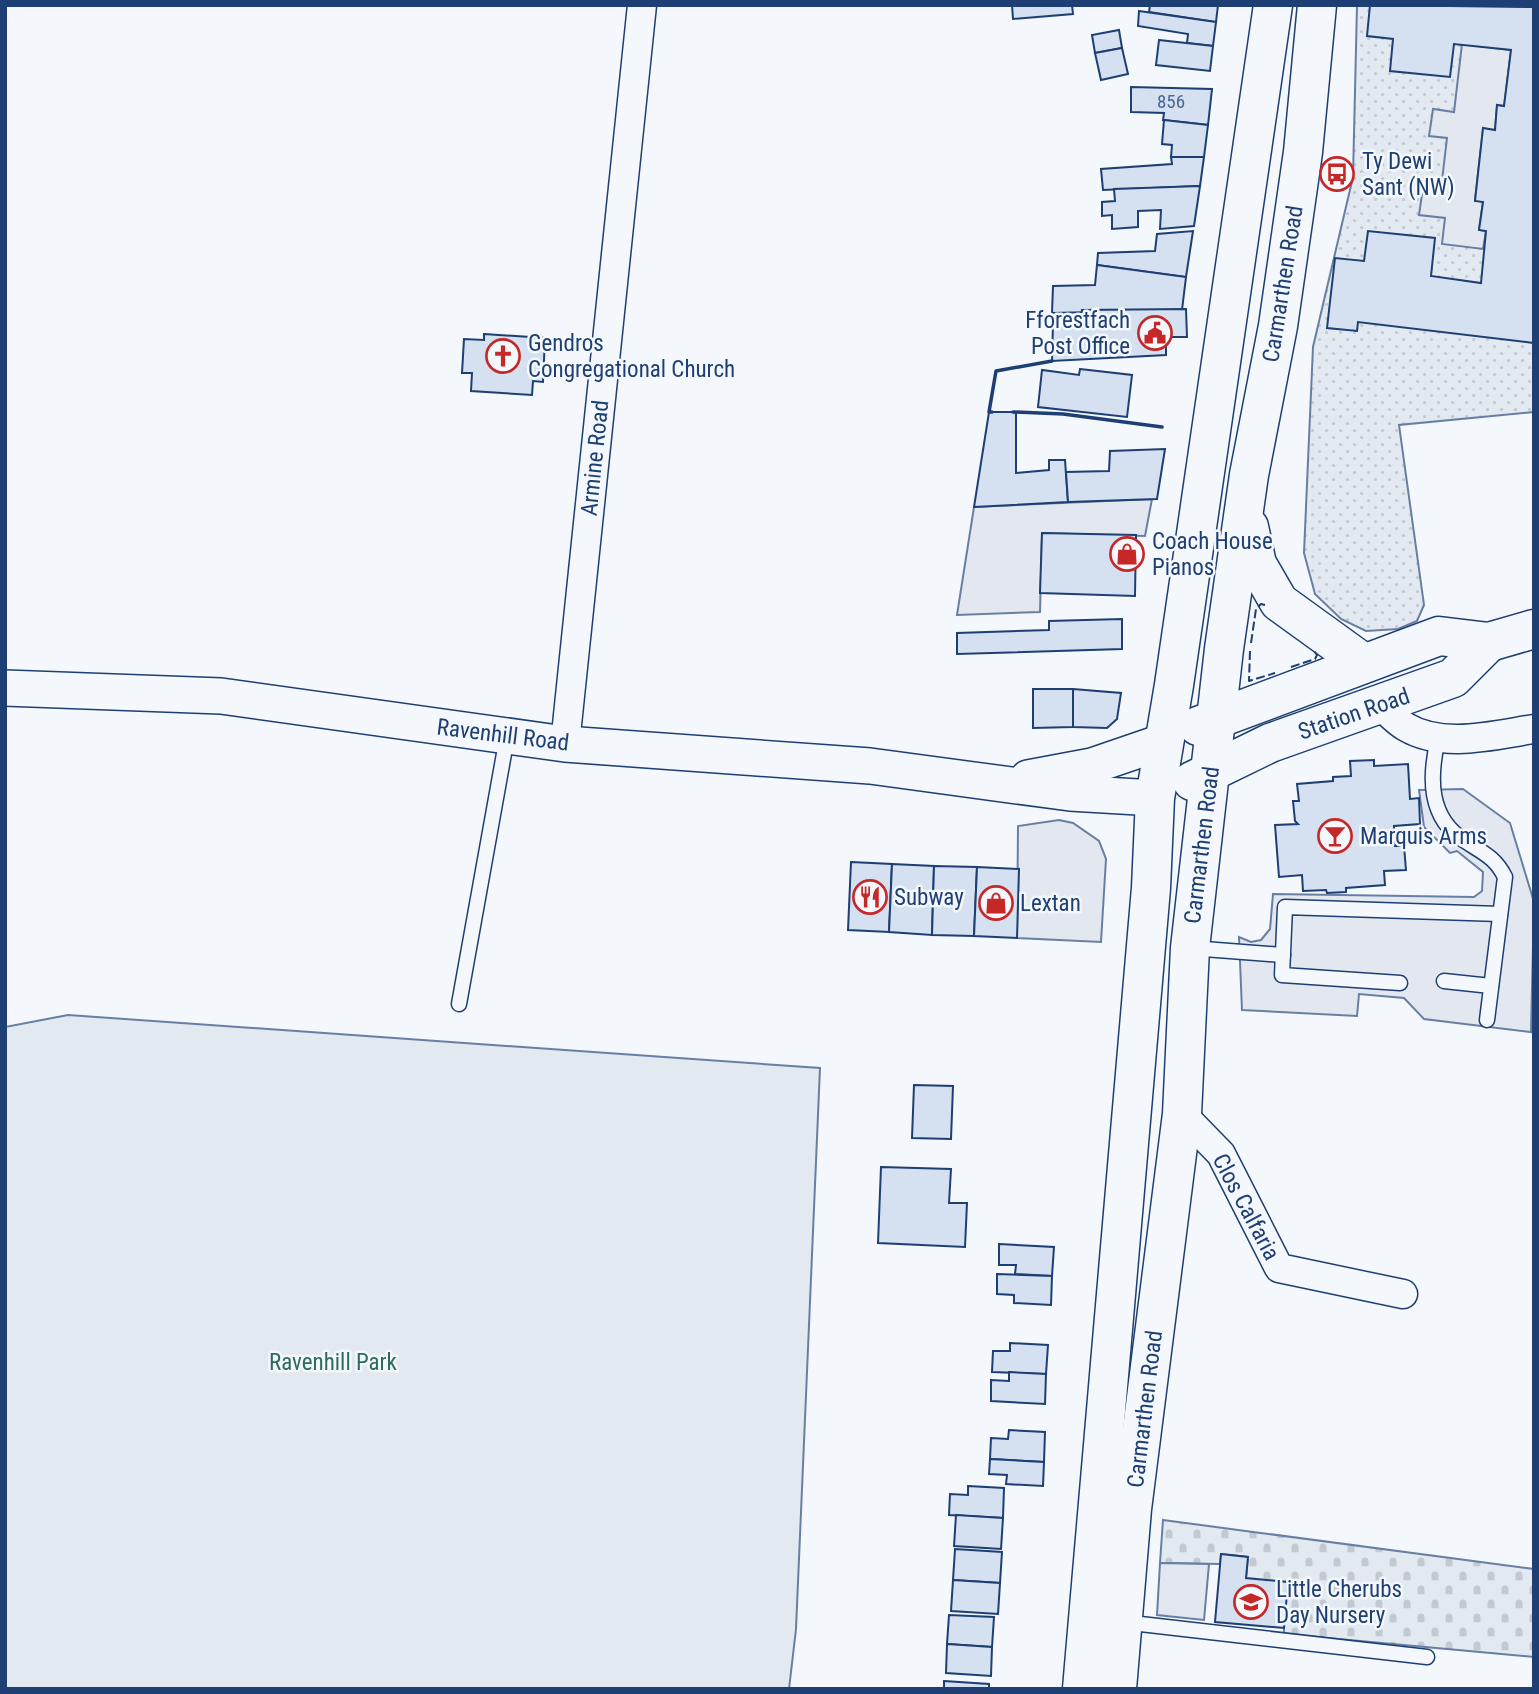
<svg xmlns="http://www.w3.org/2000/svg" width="1539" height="1694" font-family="'Roboto Condensed',sans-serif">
	<defs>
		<pattern id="grass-dots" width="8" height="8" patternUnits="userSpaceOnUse" patternTransform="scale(1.75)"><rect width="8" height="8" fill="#e3e9f0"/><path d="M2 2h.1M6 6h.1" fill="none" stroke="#c2c9d1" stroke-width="1.8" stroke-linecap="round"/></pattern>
		<pattern id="cemetery-stones" width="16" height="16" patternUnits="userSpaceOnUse" patternTransform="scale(1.75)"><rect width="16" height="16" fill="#e3e9f0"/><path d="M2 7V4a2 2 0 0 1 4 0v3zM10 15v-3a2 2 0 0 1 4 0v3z" fill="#c2c9d1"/></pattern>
	</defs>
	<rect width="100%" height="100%" fill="#f4f7fb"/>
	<path fill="url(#grass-dots)" stroke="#687fa3" stroke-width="2" d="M1357,5H1534V412L1399,425L1424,605L1417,621L1398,629L1366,631L1341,619L1315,594L1304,553L1313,347L1353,177Z"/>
	<path fill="url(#cemetery-stones)" stroke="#687fa3" stroke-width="2" d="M1163,1520L1534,1569V1657L1284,1634V1628L1246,1578L1248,1557L1221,1554L1220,1564L1160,1563Z"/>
	<path fill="#e3e9f0" stroke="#687fa3" stroke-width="2" d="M68,1015L820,1068L796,1629L789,1689H5V1027Z"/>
	<g fill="#e3e8f0" stroke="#687fa3" stroke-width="2">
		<path d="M1462,44L1511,50L1504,106L1497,105L1495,130L1483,129L1475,200L1483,202L1479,230L1486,231L1483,249L1442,244L1445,218L1419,215L1423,187L1441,189L1447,138L1429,136L1433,109L1454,112Z"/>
		<path d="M1152,499L1145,536L1042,533L1040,612L957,615L974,507Z"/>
		<path d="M1463,789L1510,823L1534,902L1531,1032L1424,1019L1404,998L1359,994L1357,1016L1242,1010L1239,937L1251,942L1261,940L1270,929L1273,894L1474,897L1482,891L1483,872L1457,851L1450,853L1424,827L1419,790Z"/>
		<path d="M1059,820L1073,823L1099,841L1106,859L1101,942L1017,938L1018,826Z"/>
		<path d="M1160,1563L1209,1564L1204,1620L1157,1615Z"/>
	</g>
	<g fill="#d5e0f0" stroke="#1d3f73" stroke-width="2">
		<path d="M1012,5H1072L1073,14L1013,19Z"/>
		<path d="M1150,5H1218L1216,22L1149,12Z"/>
		<path d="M1370,5L1534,7V343L1358,322L1357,331L1327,328L1335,258L1364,261L1368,231L1435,238L1431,276L1481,283L1486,231L1479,230L1483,202L1475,201L1483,128L1495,130L1497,105L1504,106L1511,50L1454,44L1450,77L1390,71L1393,39L1367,36Z"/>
		<path d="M1139,11L1216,22L1213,46L1187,43L1188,34L1138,26Z"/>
		<path d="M1119,30L1122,48L1095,53L1092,35Z"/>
		<path d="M1159,40L1213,46L1210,71L1156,65Z"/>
		<path d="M1122,48L1128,74L1101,80L1095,53Z"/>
		<path d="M1131,87L1212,89L1208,125L1163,120L1164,113L1131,112Z"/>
		<path d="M1164,120L1208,125L1204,157H1171L1172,145L1162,144Z"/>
		<path d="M1171,157H1204L1200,186L1103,190L1101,169L1172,164Z"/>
		<path d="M1200,186L1194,226L1160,229L1161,210L1138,211V227L1112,229V215L1102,216V202L1115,201L1114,189Z"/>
		<path d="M1193,231L1186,277L1097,265L1098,253L1155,251L1157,234Z"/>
		<path d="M1097,265L1186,277L1182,310L1052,313L1053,286L1095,285Z"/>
		<path d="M1186,309L1187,337H1166V355L1052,361L1053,323L1081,321L1082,310Z"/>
		<path d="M484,334L545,338L543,382L533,381L532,395L471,391L472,373H462L464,339L484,340Z"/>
		<path d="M1080,369L1132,375L1127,417L1038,407L1042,370L1079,375Z"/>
		<path d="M989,412H1016V473L1049,470V460H1065L1068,502L974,507Z"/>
		<path d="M1165,449L1157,499L1068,502L1066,472L1109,471L1110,451Z"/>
		<path d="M1042,533L1136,535L1135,596L1040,593Z"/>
		<path d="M1122,619V649L957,654V633L1049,630V621Z"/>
		<path d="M1033,689H1073V727L1033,728Z"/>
		<path d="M1073,689L1121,693L1117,719L1107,728L1073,727Z"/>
		<path d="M1374,760V766L1408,764L1410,799L1419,798L1420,824L1394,826L1395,846H1404L1406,870L1384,871L1385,885L1346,888V892L1327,893L1326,890L1303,891L1302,875L1279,877L1275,825L1298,824L1295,821L1293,801H1299L1297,784L1333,781V777L1351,776L1350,761Z"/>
		<path d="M851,862L892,864L889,932L848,930Z"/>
		<path d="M892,864L934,866L932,935L889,932Z"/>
		<path d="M934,866L977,867L974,936L932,935Z"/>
		<path d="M977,867L1019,869L1017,938L974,936Z"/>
		<path d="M914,1085L953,1086L951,1139L912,1138Z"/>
		<path d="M881,1167L951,1169L949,1203H967L965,1247L878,1243Z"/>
		<path d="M999,1244L1054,1247L1052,1276L1015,1274L1016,1265H999Z"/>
		<path d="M997,1274L1052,1276L1051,1305L1014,1303V1295L997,1294Z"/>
		<path d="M1010,1343L1048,1345L1046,1374L992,1372L993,1351H1010Z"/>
		<path d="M1009,1372L1046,1374L1045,1404L991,1401V1380L1009,1381Z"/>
		<path d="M1009,1430L1045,1432L1044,1462L990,1459L991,1438L1008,1439Z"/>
		<path d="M990,1459L1044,1462L1043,1486L1006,1484L1007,1475L989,1474Z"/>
		<path d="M968,1486L1004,1488L1003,1518L949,1515L950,1494L968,1495Z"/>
		<path d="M956,1515L1003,1518L1001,1549L954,1546Z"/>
		<path d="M955,1549L1002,1552L1000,1583L953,1580Z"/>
		<path d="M1221,1554L1248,1557L1246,1578L1288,1582L1284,1628L1215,1622Z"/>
		<path d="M953,1580L1000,1583L998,1614L951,1611Z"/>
		<path d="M949,1615L994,1617L992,1647L947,1644Z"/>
		<path d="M947,1644L992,1647L991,1676L946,1673Z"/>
		<path d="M944,1681L989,1684V1689H944Z"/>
	</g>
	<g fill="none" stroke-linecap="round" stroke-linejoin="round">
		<g stroke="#1d3f73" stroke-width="17">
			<g id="service">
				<path d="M1438,739C1429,777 1428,818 1465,841C1483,853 1495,857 1505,877L1487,1020"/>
				<path d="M1191,948L1283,955"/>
				<path d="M1444,981L1491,986"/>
				<path d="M1400,983L1282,975L1285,907L1500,914"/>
				<path d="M459,1004L507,737"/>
				<path d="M1123,1622L1427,1657"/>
			</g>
		</g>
		<g stroke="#1d3f73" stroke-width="31">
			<g id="minor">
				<path d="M1381,706C1389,713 1397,722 1406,727C1443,749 1494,735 1534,729"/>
				<path d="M565,744L642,5"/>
				<path d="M1182,1114L1221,1154L1279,1268L1403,1294"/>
			</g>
		</g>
		<g stroke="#1d3f73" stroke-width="38">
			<g id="tertiary">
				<path d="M5,688L221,696L565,744L870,766L1070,793L1155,798"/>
				<path d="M1028,778L1092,766L1165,741"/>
			</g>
		</g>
		<g stroke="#1d3f73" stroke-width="41">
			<g id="primary">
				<path d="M1249,527L1257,564L1279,602L1362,662"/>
				<path d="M1198,726L1439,636L1489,642L1534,629"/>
				<path d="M1192,781L1270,743L1453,678L1489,642"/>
				<path d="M1082,1689L1151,888L1155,798L1174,685L1273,5"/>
				<path d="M1117,1689L1132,1509L1182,1114L1190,948L1224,649L1249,475L1278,326L1303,152L1317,5"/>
			</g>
		</g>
		<use href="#service" stroke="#f4f7fb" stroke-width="14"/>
		<use href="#minor" stroke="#f4f7fb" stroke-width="28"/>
		<use href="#tertiary" stroke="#f4f7fb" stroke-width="35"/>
		<use href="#primary" stroke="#f4f7fb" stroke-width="38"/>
		<g stroke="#1d3f73" stroke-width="2" stroke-dasharray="9 3.5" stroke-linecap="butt">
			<path d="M1251,643L1256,609L1261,604L1265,605"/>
			<path d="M1250,651L1249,681L1275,673"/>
			<path d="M1291,667L1315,659L1317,655L1314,651"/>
		</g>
		<g stroke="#1d3f73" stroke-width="3.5">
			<path d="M992,412H989L996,371L1052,361"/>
			<path d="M1013,412L1063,414L1162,427"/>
		</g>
	</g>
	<defs>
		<g id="bus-ring" transform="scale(1.75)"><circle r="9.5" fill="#f4f7fb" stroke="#c62828" stroke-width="1.5"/><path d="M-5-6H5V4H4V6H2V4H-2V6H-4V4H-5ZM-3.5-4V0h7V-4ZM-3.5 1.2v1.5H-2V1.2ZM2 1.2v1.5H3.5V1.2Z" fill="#c62828"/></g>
		<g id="civic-ring" transform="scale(1.75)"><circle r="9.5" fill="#f4f7fb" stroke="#c62828" stroke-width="1.5"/><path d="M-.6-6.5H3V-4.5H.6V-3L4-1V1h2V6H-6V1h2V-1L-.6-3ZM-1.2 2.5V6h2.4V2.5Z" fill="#c62828"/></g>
		<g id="church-ring" transform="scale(1.75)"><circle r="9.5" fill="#f4f7fb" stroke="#c62828" stroke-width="1.5"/><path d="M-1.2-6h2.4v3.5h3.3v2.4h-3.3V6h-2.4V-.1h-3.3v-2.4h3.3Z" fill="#c62828"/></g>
		<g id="shop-ring" transform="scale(1.75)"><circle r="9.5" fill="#f4f7fb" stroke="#c62828" stroke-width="1.5"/><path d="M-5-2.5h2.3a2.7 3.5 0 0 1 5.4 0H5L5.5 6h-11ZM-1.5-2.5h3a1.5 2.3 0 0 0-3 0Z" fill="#c62828"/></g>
		<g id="bar-ring" transform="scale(1.75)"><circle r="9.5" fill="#f4f7fb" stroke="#c62828" stroke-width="1.5"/><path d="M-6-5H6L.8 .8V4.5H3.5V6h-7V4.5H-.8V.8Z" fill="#c62828"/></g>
		<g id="restaurant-ring" transform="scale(1.75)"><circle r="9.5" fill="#f4f7fb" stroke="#c62828" stroke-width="1.5"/><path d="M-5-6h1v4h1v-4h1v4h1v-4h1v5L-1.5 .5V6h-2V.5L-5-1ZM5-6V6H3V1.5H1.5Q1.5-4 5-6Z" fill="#c62828"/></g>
		<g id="school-ring" transform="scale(1.75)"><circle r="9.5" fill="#f4f7fb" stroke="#c62828" stroke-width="1.5"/><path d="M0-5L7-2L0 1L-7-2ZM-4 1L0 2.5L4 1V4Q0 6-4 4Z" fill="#c62828"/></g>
	</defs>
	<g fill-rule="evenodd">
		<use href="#bus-ring" x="1337" y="174"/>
		<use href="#civic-ring" x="1155" y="333"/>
		<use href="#church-ring" x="503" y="356"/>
		<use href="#shop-ring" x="1127" y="554"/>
		<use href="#bar-ring" x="1335" y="836"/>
		<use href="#restaurant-ring" x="870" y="897"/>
		<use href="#shop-ring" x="996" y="903"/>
		<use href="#school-ring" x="1251" y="1602"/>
	</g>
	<g text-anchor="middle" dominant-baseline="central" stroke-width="5" stroke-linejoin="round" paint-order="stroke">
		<g font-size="19" fill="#4b6792">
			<text x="1171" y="101">856</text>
		</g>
		<g font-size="23" fill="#1d3f73" stroke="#f4f7fb" text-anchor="start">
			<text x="1362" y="161">Ty Dewi<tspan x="1362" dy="26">Sant (NW)</tspan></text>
			<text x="1130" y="320" text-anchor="end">Fforestfach<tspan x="1130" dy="26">Post Office</tspan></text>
			<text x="528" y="343">Gendros<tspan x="528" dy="26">Congregational Church</tspan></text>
			<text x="1152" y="541">Coach House<tspan x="1152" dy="26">Pianos</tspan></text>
			<text x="1360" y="836">Marquis Arms</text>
			<text x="894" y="897">Subway</text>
			<text x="1020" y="903">Lextan</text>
			<text x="1276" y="1589">Little Cherubs<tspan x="1276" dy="26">Day Nursery</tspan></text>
		</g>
		<g font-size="23" fill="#1d3f73" stroke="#f4f7fb">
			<text transform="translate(1283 284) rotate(-81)">Carmarthen Road</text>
			<text transform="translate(595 458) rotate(-84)">Armine Road</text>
			<text transform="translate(1354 714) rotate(-19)">Station Road</text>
			<text transform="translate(503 735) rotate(7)">Ravenhill Road</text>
			<text transform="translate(1202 845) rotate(-83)">Carmarthen Road</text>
			<text transform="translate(1246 1207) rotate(62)">Clos Calfaria</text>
			<text transform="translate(1145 1409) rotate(-83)">Carmarthen Road</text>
		</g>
		<g font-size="23" fill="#2c6c60" stroke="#f4f7fb">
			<text x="333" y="1362">Ravenhill Park</text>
		</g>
	</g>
	<rect width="1539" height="1694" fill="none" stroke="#1d3f73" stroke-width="14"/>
</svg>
